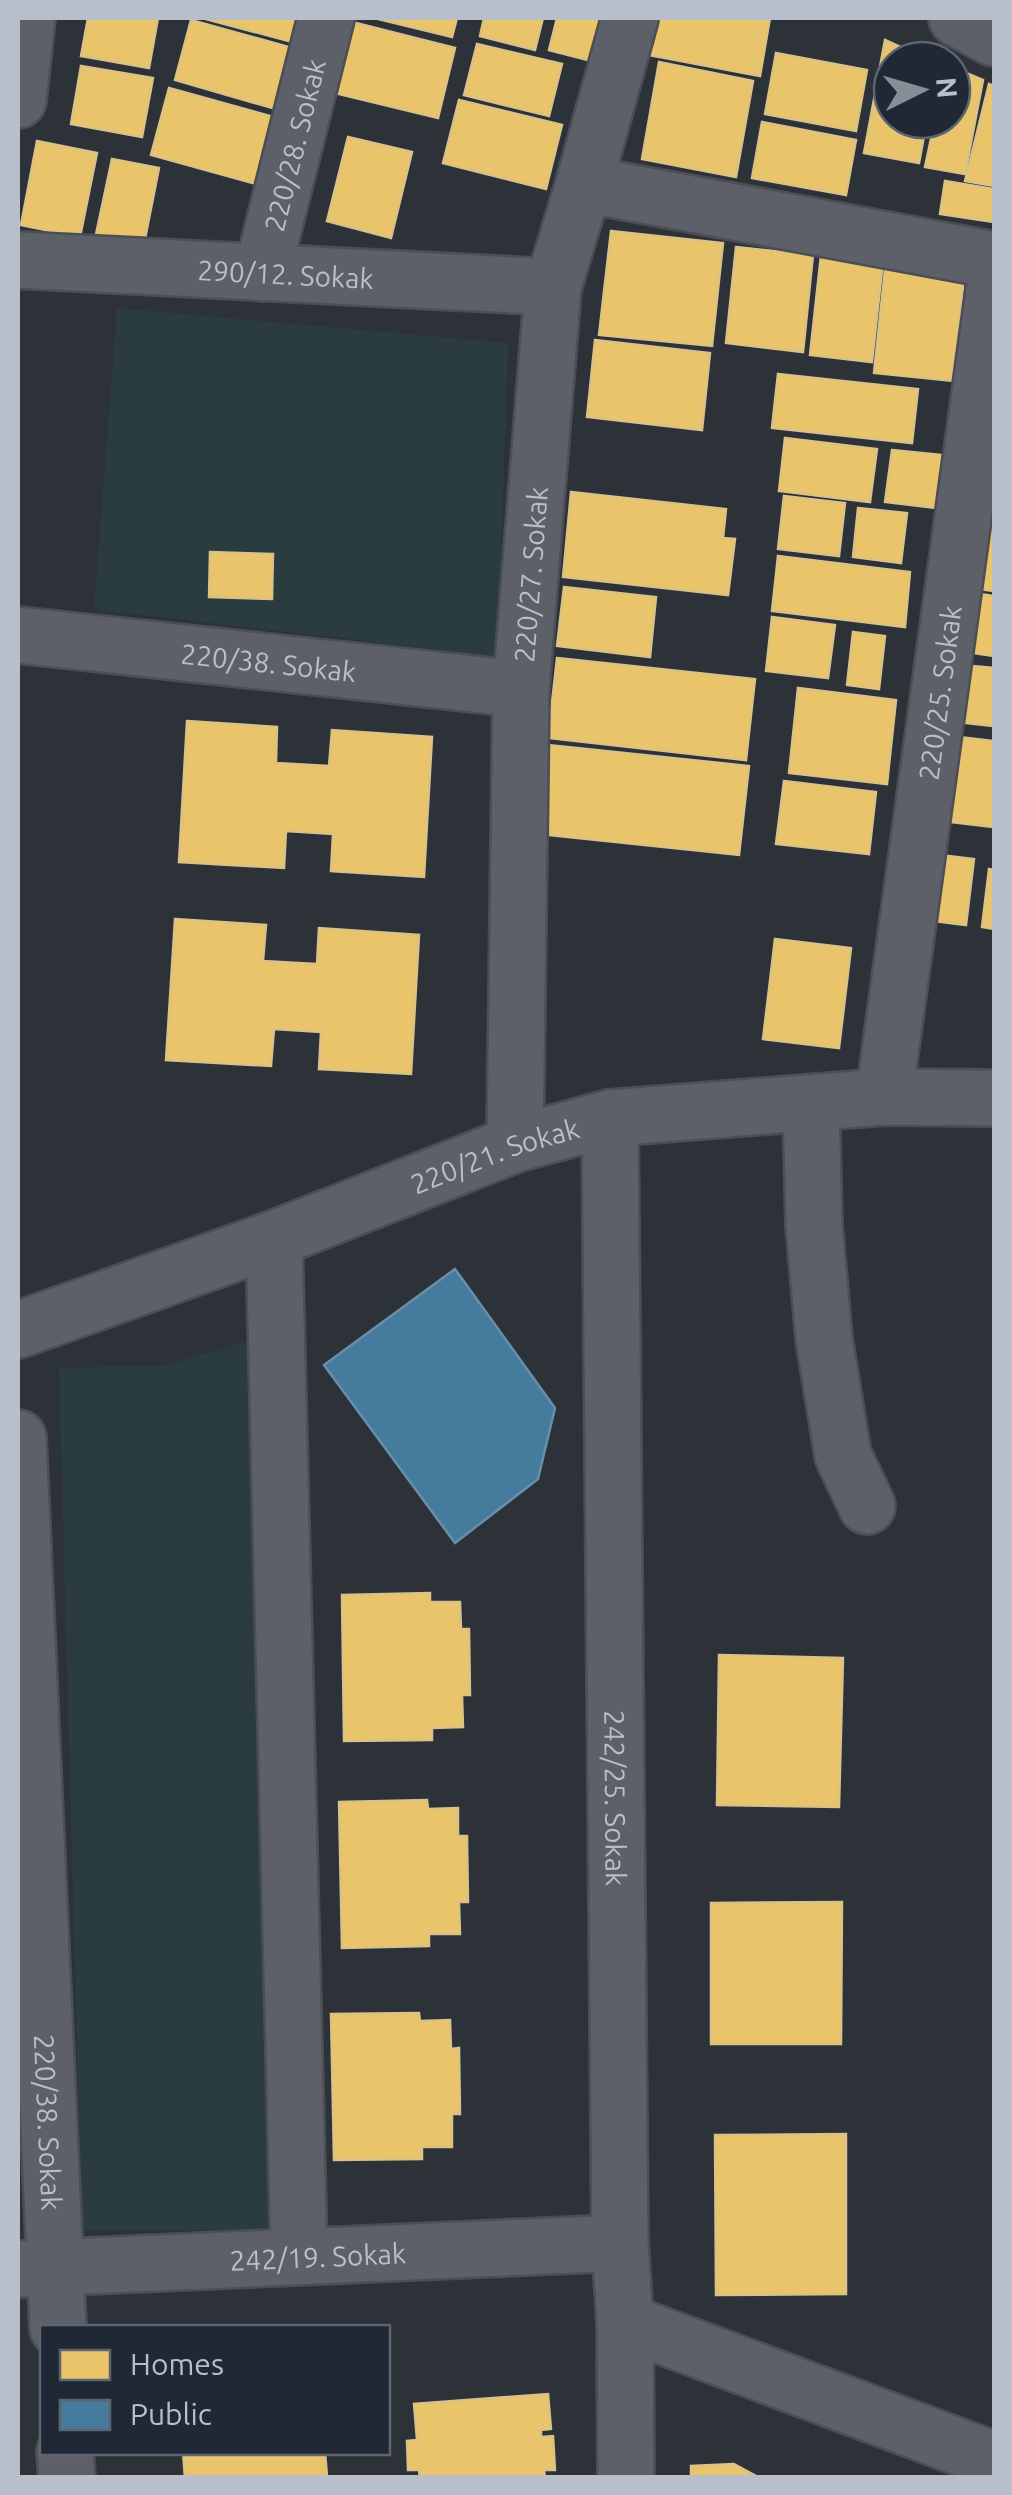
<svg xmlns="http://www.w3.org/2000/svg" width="1012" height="2495" font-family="Ubuntu,sans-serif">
	<rect width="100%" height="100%" fill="#2d3239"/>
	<g fill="#2a3c3f">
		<path d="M117,308L508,343L498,657L94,609Z"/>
		<path d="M248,1341L274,2230H82L59,1368L167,1365Z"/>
	</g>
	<g fill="#e9c46a" stroke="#dac287" stroke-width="2.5">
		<path d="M88,18H158L149,68L81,56Z"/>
		<path d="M202,18H303L296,43Z"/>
		<path d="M374,18H457L452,37Z"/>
		<path d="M484,18H543L535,50L480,36Z"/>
		<path d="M557,18H614L603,64L549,50Z"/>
		<path d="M656,18H770L760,76L649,55Z"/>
		<path d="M191,20L296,49L279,110L175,80Z"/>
		<path d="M348,21L455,48L438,118L331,92Z"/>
		<path d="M885,40L928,60H892V120H927L919,163L864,153Z"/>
		<path d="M477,44L562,64L549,116L464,95Z"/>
		<path d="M776,53L867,70L856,131L765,114Z"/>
		<path d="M659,62L753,81L736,177L642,159Z"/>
		<path d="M81,66L153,78L142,137L71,124Z"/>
		<path d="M952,67L983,80L965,174L925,167L935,120H952Z"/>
		<path d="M989,84L994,86V186L965,181Z"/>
		<path d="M169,88L274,117L256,184L151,155Z"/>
		<path d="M459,100L562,125L546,189L443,163Z"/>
		<path d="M762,122L856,140L846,195L752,178Z"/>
		<path d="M348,137L412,152L391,238L327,221Z"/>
		<path d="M37,141L97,153L80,237L21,225Z"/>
		<path d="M112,159L159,168L143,249L95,239Z"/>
		<path d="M945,181L994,189V222L940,214Z"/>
		<path d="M611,231L723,243L712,346L599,335Z"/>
		<path d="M822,246L884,252L872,362L810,355Z"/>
		<path d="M736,247L813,255L803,352L726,343Z"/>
		<path d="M885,269L964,277L953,381L874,373Z"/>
		<path d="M595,340L710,353L702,430L587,417Z"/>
		<path d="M778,374L918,389L912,443L772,428Z"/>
		<path d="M785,438L877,449L870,502L779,491Z"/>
		<path d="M892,450L943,455L937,508L885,502Z"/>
		<path d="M571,492L726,509L723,538L735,539L728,595L563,577Z"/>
		<path d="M784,496L845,503L839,556L778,549Z"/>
		<path d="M858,508L907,513L901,563L853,557Z"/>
		<path d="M972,518L994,521V591L964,587Z"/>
		<path d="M210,552L273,554L272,599L209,597Z"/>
		<path d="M778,556L910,572L905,627L772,611Z"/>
		<path d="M564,587L656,597L650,657L557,646Z"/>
		<path d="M973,593L994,596V656L966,652Z"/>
		<path d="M772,617L835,625L828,678L766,671Z"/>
		<path d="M853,632L885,636L879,689L847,685Z"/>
		<path d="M557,658L755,679L746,760L548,738Z"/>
		<path d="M972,666L994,668V726L965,723Z"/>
		<path d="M798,688L896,700L887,784L789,773Z"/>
		<path d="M187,721L277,727L276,763L329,766L332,730L432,737L424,877L331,871L333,834L286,831L284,868L179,862Z"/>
		<path d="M951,736L994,741V827L941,821Z"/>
		<path d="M548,745L749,766L739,855L538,834Z"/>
		<path d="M784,781L876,792L869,854L776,844Z"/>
		<path d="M924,853L974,859L966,925L917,919Z"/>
		<path d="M989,869L994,870V929L982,927Z"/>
		<path d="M175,919L266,925L263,961L317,964L319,928L419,935L411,1074L319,1069L321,1032L274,1029L271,1066L166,1060Z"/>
		<path d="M775,939L851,948L839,1048L763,1039Z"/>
		<path d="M430,1593V1602H460L461,1629H469L470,1695H462L463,1727L432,1728V1740L344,1741L342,1595Z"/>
		<path d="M719,1655L843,1658L839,1807L717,1805Z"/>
		<path d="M427,1800L428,1809L458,1808V1836H467L468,1902H459L460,1934H429V1946L342,1948L339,1802Z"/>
		<path d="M842,1902L841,2044H711V1903Z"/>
		<path d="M419,2013L420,2021L450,2020L451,2049L459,2048L460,2114H452V2147H422V2159L334,2160L331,2014Z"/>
		<path d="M846,2134V2294L716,2295L715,2135Z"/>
		<path d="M548,2394L551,2429L541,2430V2437L553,2436L555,2470H544L545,2478H420L419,2470H408L407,2441L417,2440L414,2404Z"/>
		<path d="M183,2452H325L327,2476L185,2478Z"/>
		<path d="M734,2464L760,2478H691V2466Z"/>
	</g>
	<path fill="#457b9d" stroke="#688faa" stroke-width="2.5" d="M455,1269L555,1408L538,1479L455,1543L324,1365Z"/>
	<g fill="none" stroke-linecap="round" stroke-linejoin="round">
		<g stroke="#4b4e54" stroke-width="60">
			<g id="minor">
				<path d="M957,18L994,38"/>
				<path d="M18,100L27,18"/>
				<path d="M584,184L994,260"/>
				<path id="s1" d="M18,260L553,287"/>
				<path id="s2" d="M262,273L326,18"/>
				<path id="s3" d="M18,635L521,689"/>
				<path id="s4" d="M884,1097L994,291"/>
				<path d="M811,1103L814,1225L824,1339L843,1455L867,1506"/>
				<path id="s5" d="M610,1118L620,2243L625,2322L626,2478"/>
				<path id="s6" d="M515,1144L521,689L553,287L584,184L630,18"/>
				<path d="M274,1239L299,2255"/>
				<path id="s7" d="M18,1330L274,1239L515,1144L610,1118L884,1097L994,1098"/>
				<path id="s8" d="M18,1438L58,2328"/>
				<path id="s9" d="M18,2269L620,2243"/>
				<path d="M625,2322L994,2460"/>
				<path d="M65,2452L67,2478"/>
			</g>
		</g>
		<use href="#minor" stroke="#5d6068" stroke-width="55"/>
	</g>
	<g text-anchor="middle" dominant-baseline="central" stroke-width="10" stroke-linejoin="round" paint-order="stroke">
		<g font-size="28" fill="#b8bfca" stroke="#202835">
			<text stroke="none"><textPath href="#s2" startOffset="132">220/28. Sokak</textPath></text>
			<text stroke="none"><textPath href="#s1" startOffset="268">290/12. Sokak</textPath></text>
			<text stroke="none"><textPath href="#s6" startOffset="570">220/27. Sokak</textPath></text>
			<text stroke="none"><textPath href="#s3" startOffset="252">220/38. Sokak</textPath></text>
			<text stroke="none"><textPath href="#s4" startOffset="408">220/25. Sokak</textPath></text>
			<text stroke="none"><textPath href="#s7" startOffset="508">220/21. Sokak</textPath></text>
			<text stroke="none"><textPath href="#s5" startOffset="680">242/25. Sokak</textPath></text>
			<text stroke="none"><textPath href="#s8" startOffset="685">220/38. Sokak</textPath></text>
			<text stroke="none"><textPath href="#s9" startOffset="300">242/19. Sokak</textPath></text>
		</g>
	</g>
	<rect width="1012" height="2495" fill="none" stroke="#b8bfca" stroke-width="40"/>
	<rect x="40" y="2325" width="350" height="130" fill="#202835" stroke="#5d6471" stroke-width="2.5"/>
	<rect x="60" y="2350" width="50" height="30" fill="#e9c46a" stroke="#5d6471" stroke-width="2.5"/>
	<text x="130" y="2375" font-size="30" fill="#b8bfca">Homes</text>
	<rect x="60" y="2400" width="50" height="30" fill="#457b9d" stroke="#5d6471" stroke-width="2.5"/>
	<text x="130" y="2425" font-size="30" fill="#b8bfca">Public</text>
	<g transform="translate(922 90) rotate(85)"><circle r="48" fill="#202835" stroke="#5d6471" stroke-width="2.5"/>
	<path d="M0-8L18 38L0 25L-18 38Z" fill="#878e97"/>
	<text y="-15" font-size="28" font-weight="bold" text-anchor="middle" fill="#b8bfca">N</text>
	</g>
</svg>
